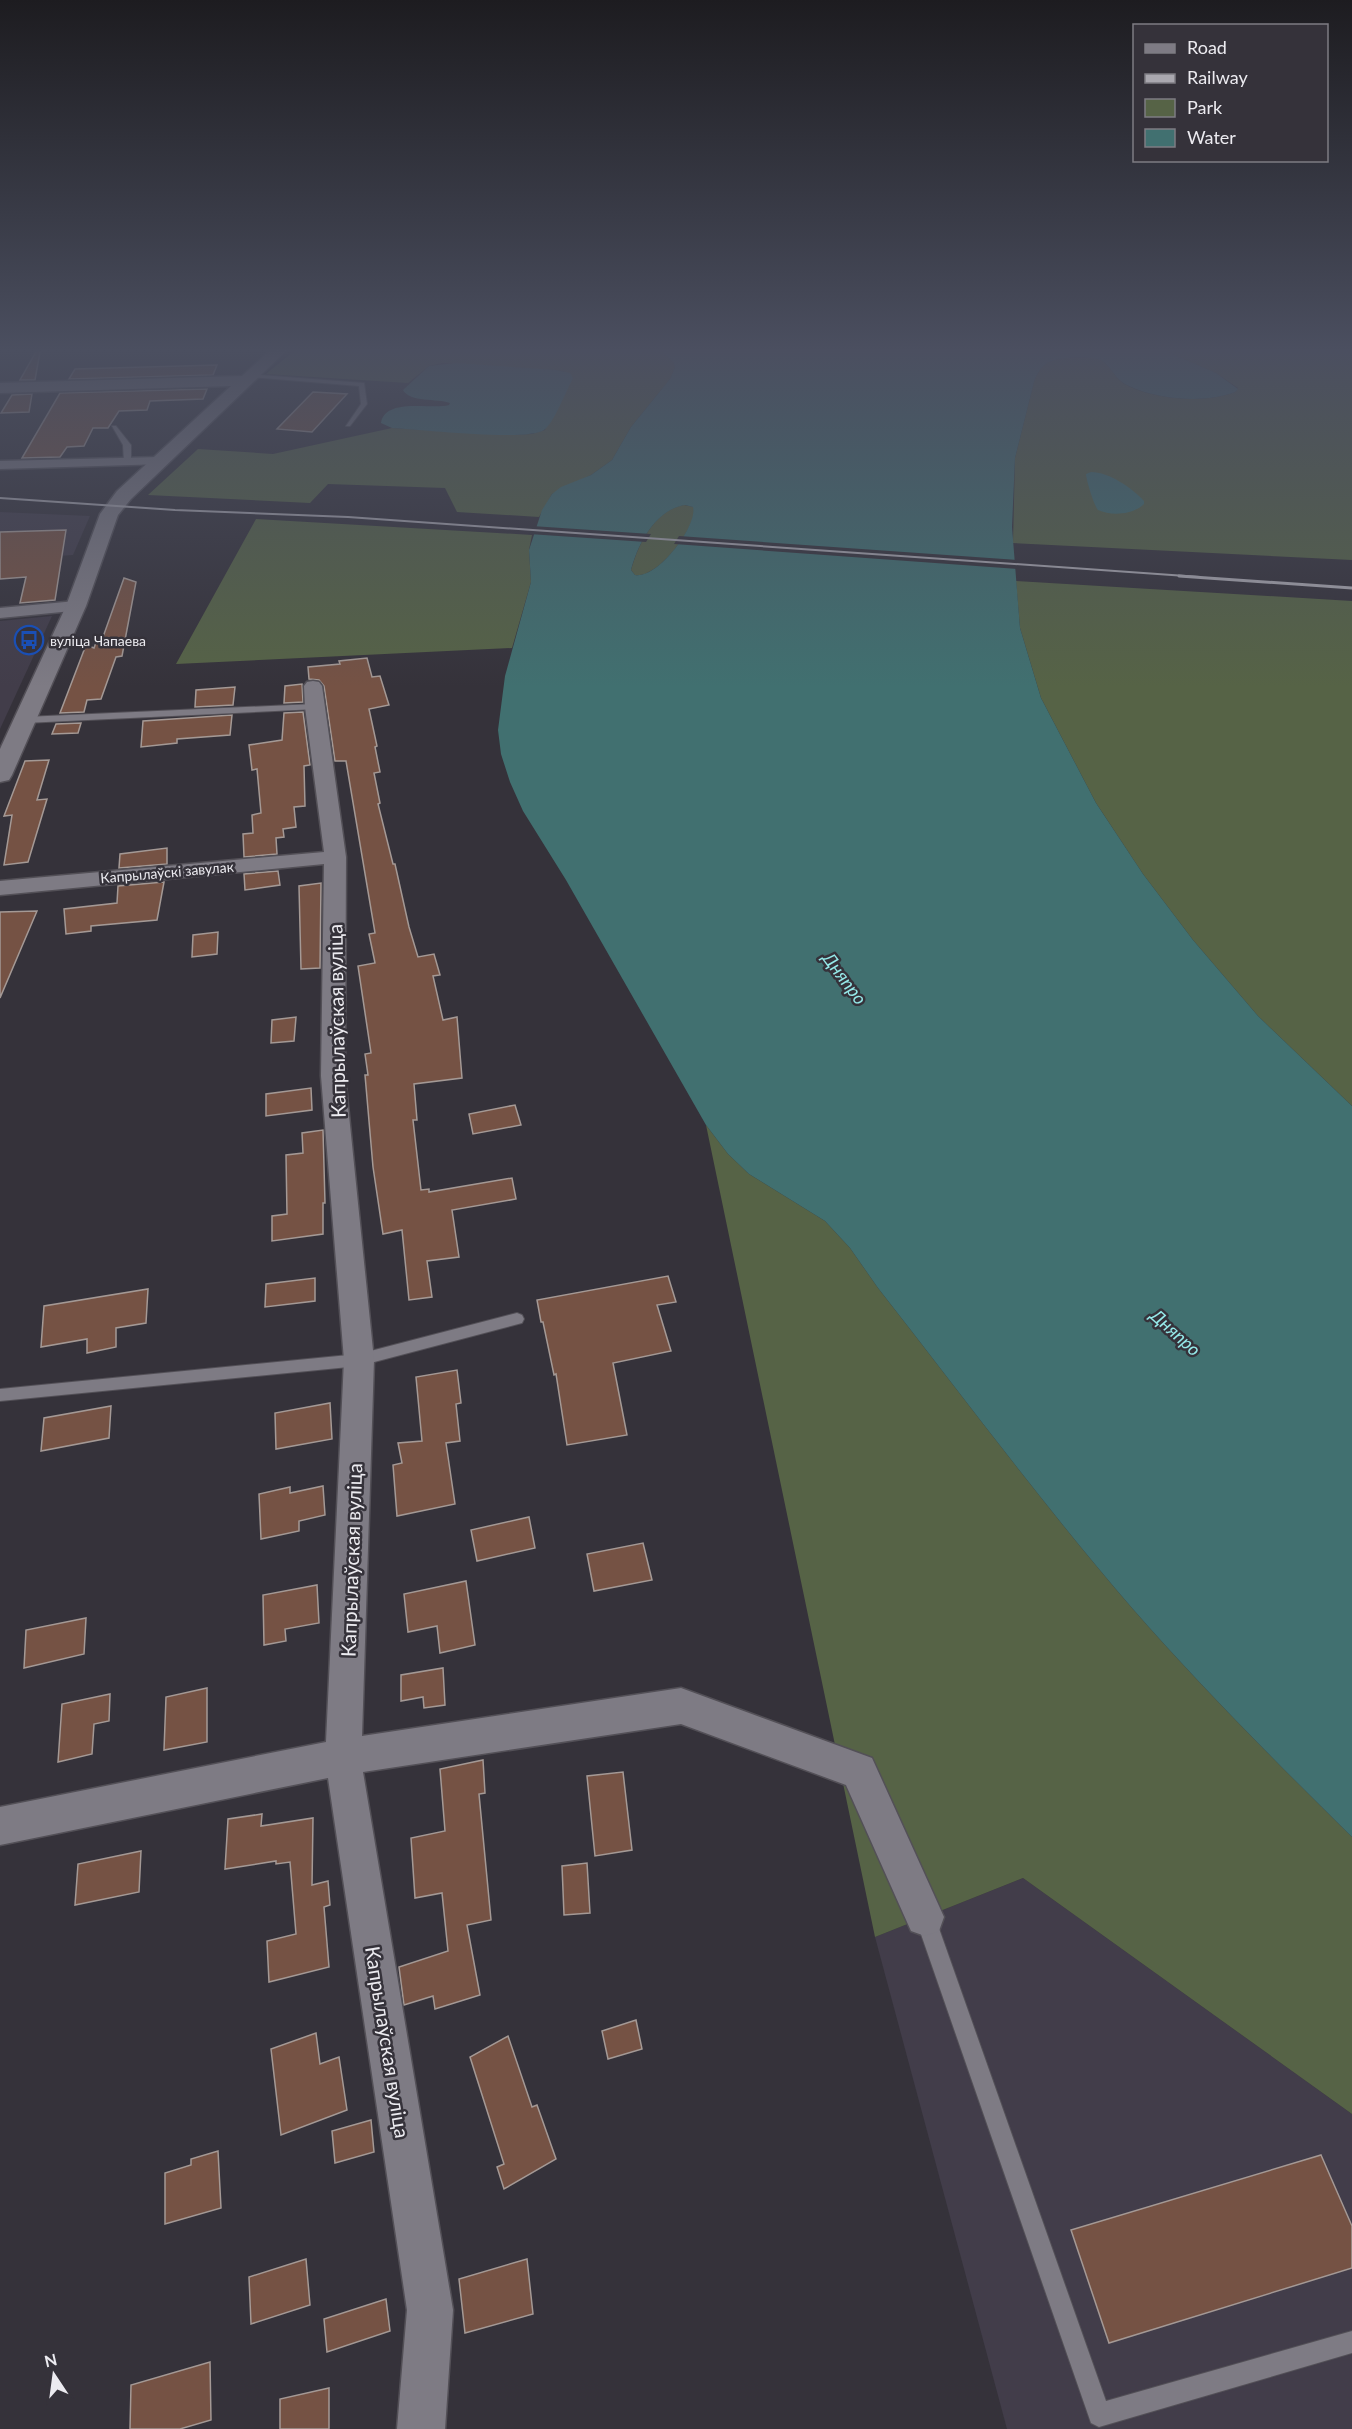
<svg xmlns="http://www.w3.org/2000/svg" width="1352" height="2429" font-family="Lato,sans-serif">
	<rect width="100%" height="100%" fill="#35323a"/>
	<g fill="#423d4a">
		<path d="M0,512L90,516L73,555L0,560Z"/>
		<path d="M52,616L0,729V621Z"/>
		<path d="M1023,1878L1352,2114V2429H1007L875,1937Z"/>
	</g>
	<g fill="#566346">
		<path d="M299,347H657L673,362L675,367L670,379L631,427L612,460L591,475L552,494L539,517L457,512L445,488L328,484L310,503L148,495L198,449L273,454L392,428L511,435L532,434L545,430L564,371L442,363L429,366L408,383L266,374Z"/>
		<path d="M1156,347H1352V560L1013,543L1015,458L1034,382C1037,374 1040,368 1047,363C1057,357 1095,354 1105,363C1118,376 1115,381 1135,389C1164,400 1207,403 1235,392L1238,388L1216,373Z"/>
		<path d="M684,505L694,507C698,525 658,579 635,575L631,570C638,544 655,510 684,505Z"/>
		<path d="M256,519L532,535L529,550L531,582L512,648L176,664Z"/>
		<path d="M1016,581L1352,601V1106L1258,1016L1193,940L1143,874L1096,803L1041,698L1020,628Z"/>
		<path d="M706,1125L728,1154L749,1174L825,1221L850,1248L878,1288C962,1395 1043,1505 1132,1608C1202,1688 1277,1763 1352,1837V2114L1023,1878L875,1937Z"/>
	</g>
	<g fill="#417070" fill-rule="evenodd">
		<path d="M657,347H1156L1216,373L1238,389L1235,392C1207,403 1164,400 1136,389C1115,381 1118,376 1105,363C1095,354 1057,357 1047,363C1040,368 1037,374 1034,382L1015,458L1012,527L1020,628L1041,698L1096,803L1143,874L1193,940L1258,1016L1352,1106V1837C1277,1763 1202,1688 1132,1608C1043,1505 962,1395 878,1288L850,1248L825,1221L749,1174L728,1154L706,1125L566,880L523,811L510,782L501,754L498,730L505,676L531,582L529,550L542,510L552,494L561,487L591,475L612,460L631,427L670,379L675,367L673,362ZM685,505L693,507C698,525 658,579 635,575L631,570C638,544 655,510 685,505Z"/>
		<path d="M456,363L556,370L570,373L573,378C566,391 554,423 544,430C527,442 418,429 392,428L381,423C385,397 432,410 449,405L450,403C437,398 410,403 403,390L429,366Z"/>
		<path d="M1091,472C1109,472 1132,488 1144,501V504C1133,515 1111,516 1098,510C1094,506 1086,479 1086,474Z"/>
	</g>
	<g fill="#35323a">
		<path d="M532,526L651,534L646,542L529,534Z"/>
		<path d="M679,536L1018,560V569L674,544Z"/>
	</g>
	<g fill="#755244" stroke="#a49995" stroke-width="1.5">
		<path d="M37,350L40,352L35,380H20Z"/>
		<path d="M217,365L213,375L69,379L75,369Z"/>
		<path d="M207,389L203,399L150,401L147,410L119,411L108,428H93L84,446L67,447L60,457L22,458L60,393Z"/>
		<path d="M313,392L347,394L312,432L277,429Z"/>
		<path d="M32,394L29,412L1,413L12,395Z"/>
		<path d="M66,530L55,600L20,603L26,577L0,579V532Z"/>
		<path d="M124,578L136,582L122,656L116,657L101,699L87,700L84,712L60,713L86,645L94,648L98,637H103Z"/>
		<path d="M367,658L372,677L380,676L389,705L369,709L377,746L375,747L380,772L374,773L380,803L378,804L393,864H395L409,927L418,957L434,954L440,975L433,976L443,1020L457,1017L462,1078L414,1084L417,1120H413L421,1190L429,1189V1192L512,1178L516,1199L452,1210L459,1257L427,1261L432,1297L409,1300L402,1230L383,1234L373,1167L365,1075H368L365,1054L371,1053L358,966L375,963L369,934L375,933L346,761H335L324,686L319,680L309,679L308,667L340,664L339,661Z"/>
		<path d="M302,684L303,702L284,703L285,686Z"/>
		<path d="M235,687L233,705L195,707L196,690Z"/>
		<path d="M303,712L310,765L304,766L305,806L294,807L296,827L283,829L284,837L276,838L277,854L244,857L243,834L253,833L252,815L261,813L257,769L252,770L249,745L282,740L284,713Z"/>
		<path d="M232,715L230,735L177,739V743L141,747L143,721Z"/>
		<path d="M81,723L78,733L52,734L56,724Z"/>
		<path d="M49,760L37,800L47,799L28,862L4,865L12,815L4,816L25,761Z"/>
		<path d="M167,848V864L119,868L120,854Z"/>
		<path d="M278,871L280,885L245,890L244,874Z"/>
		<path d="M164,882L157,920L91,926V931L66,934L64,909L117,903L118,886Z"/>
		<path d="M321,883L320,968L301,969L299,886Z"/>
		<path d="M37,911L0,998V912Z"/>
		<path d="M218,932L217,954L192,957L193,935Z"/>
		<path d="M296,1017L294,1041L271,1043L272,1020Z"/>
		<path d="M311,1088L312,1110L266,1116V1094Z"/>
		<path d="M515,1105L521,1125L473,1134L469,1114Z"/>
		<path d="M323,1130L325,1203H323V1234L272,1241V1216L287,1214L286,1155L303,1153L302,1133Z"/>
		<path d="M668,1276L676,1302L657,1305L671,1351L613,1363L627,1435L567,1445L556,1374L554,1375L543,1322H541L537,1300Z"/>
		<path d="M315,1278V1301L265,1307L266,1284Z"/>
		<path d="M148,1289L146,1323L116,1328V1347L87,1353V1339L41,1347L44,1306Z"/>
		<path d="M457,1370L461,1403L456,1404L460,1441L446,1443L455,1504L397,1516L393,1465L402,1463L398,1443L422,1441L416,1377Z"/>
		<path d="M330,1403L332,1439L276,1449L275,1413Z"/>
		<path d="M111,1406L109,1438L41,1451L44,1418Z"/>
		<path d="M323,1486L325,1515L299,1521V1531L261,1539L259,1494L290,1487V1493Z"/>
		<path d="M529,1517L535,1548L477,1561L471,1530Z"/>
		<path d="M643,1543L652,1580L594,1591L587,1554Z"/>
		<path d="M466,1581L475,1645L440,1653L437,1626L408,1632L404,1594Z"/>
		<path d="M317,1585L319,1623L285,1629L286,1641L264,1645L263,1595Z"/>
		<path d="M86,1618L84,1654L24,1668L26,1630Z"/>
		<path d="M443,1668L445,1705L424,1708L423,1697L401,1701V1675Z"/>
		<path d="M207,1688V1742L164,1750L166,1697Z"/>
		<path d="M110,1694L109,1721L94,1724L92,1754L58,1762L62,1704Z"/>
		<path d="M483,1760L485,1793L479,1794L491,1920L467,1925L480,1995L435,2009L433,1996L404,2005L399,1967L448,1951L442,1893L415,1898L411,1838L445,1831L440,1769Z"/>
		<path d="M623,1772L632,1850L595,1856L587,1776Z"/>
		<path d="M262,1814L261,1826L313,1818L312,1885L328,1881L330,1905L324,1907L329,1967L269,1982L267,1941L296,1934L290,1862L276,1864V1861L225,1869L228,1819Z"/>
		<path d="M141,1851L139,1892L75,1905L78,1864Z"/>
		<path d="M587,1863L590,1913L564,1915L562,1866Z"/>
		<path d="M636,2020L642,2049L608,2059L602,2031Z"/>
		<path d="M316,2033L320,2064L339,2057L347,2110L281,2135L271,2049Z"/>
		<path d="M508,2036L532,2107L537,2105L556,2159L504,2189L497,2167L504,2164L470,2057Z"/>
		<path d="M371,2120L374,2152L335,2163L332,2131Z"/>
		<path d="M218,2151L221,2208L165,2224V2173L191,2165V2159Z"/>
		<path d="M1321,2155L1352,2226V2268L1109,2343L1071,2230Z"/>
		<path d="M306,2259L310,2305L251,2324L249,2277Z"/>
		<path d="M527,2259L533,2314L465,2333L459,2279Z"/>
		<path d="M386,2299L390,2331L327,2352L324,2319Z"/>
		<path d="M210,2362L211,2420L180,2429H130L131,2385Z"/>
		<path d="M329,2388V2429H280V2399Z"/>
	</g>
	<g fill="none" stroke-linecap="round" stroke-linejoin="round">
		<g stroke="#535057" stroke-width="2">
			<g id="lane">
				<path d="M249,374L364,383L367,404L350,426H346L361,404L359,386L251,377Z"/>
				<path d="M112,426H116L131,445V464L124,462L123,445Z"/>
				<path d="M314,704L317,705V709L25,723L20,720L25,717Z"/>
				<path d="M517,1313L522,1315L524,1319L522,1323L359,1366L0,1401V1389L359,1354Z"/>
				<path d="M925,1907L932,1910L935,1917L1106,2401L1352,2331V2353L1099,2427L1091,2423L915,1917L918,1910Z"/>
			</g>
		</g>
		<g stroke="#535057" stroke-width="3">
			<g id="street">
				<path d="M159,457L166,461L164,464L0,469V461Z"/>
				<path d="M76,601L84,606L82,610L0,618V608Z"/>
				<path d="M313,681L319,682L322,686L346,857L345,1076L374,1360L362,1736L681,1688L872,1758L944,1917L939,1931L925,1936L911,1931L846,1785L681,1724L363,1772L453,2310L445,2429H397L407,2310L328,1778L0,1845V1807L326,1742L344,1360L321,1076L324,864L0,895V881L324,852L305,707L304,686L307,682Z"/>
			</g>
		</g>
		<g stroke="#535057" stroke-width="3">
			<path id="secondary" d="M274,347H290L131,499L118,515L86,606L12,775L9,780L0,782V749L66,606L100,514L117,491L231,386L0,393V383L242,376Z"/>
		</g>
		<use href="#lane" fill="#7e7b84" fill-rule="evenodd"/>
		<use href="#street" fill="#7e7b84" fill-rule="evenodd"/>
		<use href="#secondary" fill="#7e7b84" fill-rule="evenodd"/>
		<path stroke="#aaa8af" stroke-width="2" d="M0,498L175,510L348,517L1200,577"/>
		<path stroke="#aaa8af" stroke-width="3" d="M1179,576L1352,588"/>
	</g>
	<linearGradient id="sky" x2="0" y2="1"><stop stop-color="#1d1c20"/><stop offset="0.51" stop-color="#4b4f60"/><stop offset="1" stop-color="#4b4f60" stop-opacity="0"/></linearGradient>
	<rect width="1352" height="687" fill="url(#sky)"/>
	<defs>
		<g id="bus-ring" transform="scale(1.5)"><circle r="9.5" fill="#35323a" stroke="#1a4fb4" stroke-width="1.5"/><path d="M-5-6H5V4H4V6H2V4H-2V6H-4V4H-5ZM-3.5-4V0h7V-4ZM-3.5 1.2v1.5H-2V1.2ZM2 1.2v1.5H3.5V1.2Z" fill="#1a4fb4"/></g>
	</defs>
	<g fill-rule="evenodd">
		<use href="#bus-ring" x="29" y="640"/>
	</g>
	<g text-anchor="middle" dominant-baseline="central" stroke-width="5" stroke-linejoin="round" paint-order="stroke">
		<g font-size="14" fill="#ecebf0" stroke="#35323a" text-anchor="start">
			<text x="50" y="640">вуліца Чапаева</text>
		</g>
		<g font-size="14" fill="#ecebf0" stroke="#35323a">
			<text transform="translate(167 872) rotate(-5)">Капрылаўскі завулак</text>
		</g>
		<g font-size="18" font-style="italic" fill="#95e9e9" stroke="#35323a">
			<text transform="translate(845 978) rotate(53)">Дняпро</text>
			<text transform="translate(1176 1332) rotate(42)">Дняпро</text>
		</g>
		<g font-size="20" fill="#ecebf0" stroke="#35323a">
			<text transform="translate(336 1021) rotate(-91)">Капрылаўская вуліца</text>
			<text transform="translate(351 1560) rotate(-88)">Капрылаўская вуліца</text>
			<text transform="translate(388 2042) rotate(81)">Капрылаўская вуліца</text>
		</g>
	</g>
	<rect x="1133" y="24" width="195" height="138" fill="#35323a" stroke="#7e7c83" stroke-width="1.5"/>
	<rect x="1145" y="44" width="30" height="9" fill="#7e7b84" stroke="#7e7c83" stroke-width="1.5"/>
	<text x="1187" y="54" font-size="18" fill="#ecebf0">Road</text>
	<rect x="1145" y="74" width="30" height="9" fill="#aaa8af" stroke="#7e7c83" stroke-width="1.5"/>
	<text x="1187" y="84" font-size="18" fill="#ecebf0">Railway</text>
	<rect x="1145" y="99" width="30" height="18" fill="#566346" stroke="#7e7c83" stroke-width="1.5"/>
	<text x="1187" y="114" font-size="18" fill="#ecebf0">Park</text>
	<rect x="1145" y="129" width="30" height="18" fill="#417070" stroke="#7e7c83" stroke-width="1.5"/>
	<text x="1187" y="144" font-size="18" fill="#ecebf0">Water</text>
	<g transform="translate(54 2375) rotate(347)" stroke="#35323a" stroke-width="4.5" paint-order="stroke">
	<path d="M0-4.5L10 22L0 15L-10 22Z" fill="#ecebf0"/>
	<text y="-9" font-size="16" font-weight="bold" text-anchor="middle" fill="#ecebf0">N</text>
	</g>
</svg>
